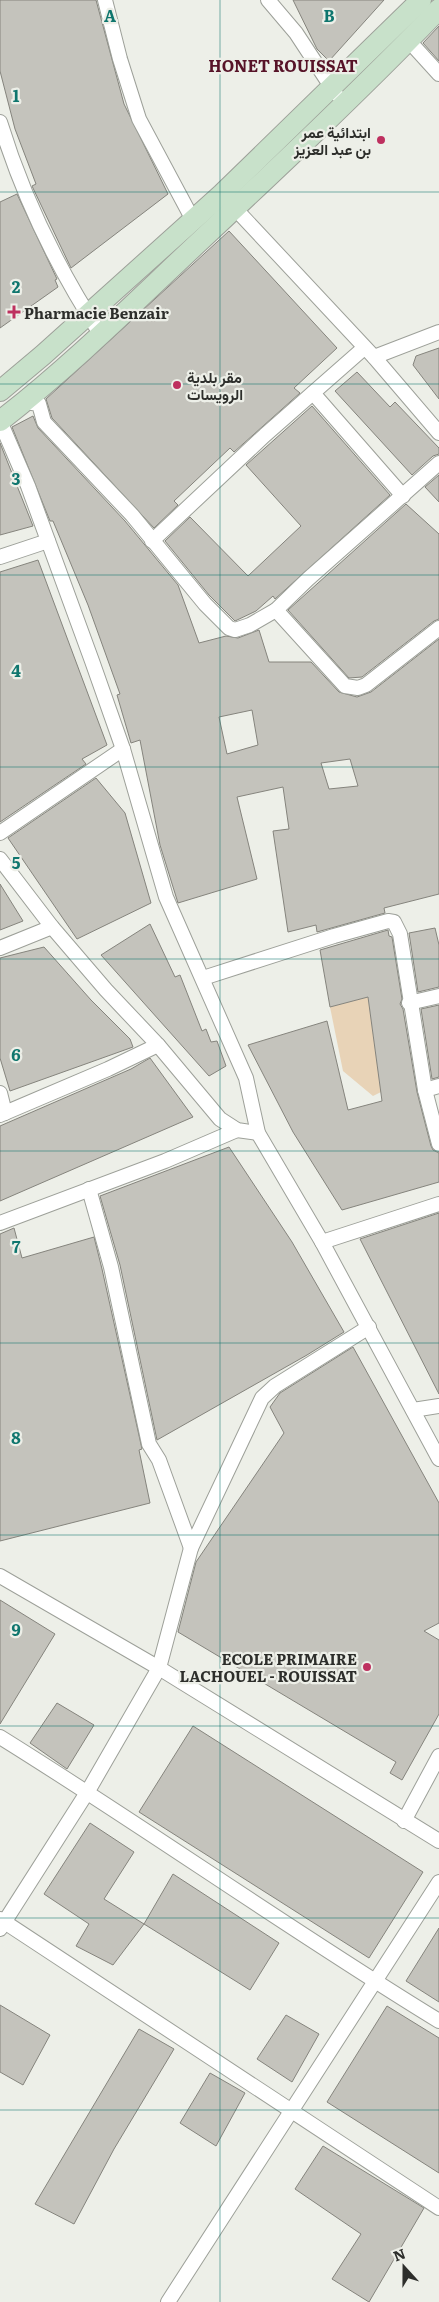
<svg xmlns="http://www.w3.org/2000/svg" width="439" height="2302" font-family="Literata,Vazirmatn,serif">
	<rect width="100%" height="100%" fill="#edefe8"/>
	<path fill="#e8d3b7" d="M368,997L380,1084L385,1090L373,1096L343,1071L330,1007Z"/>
	<g fill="#c4c3bc" stroke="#85847d" fill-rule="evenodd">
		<path d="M0,0H96L124,104L168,194L71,268L32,186L36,184L15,129L0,71Z"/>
		<path d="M293,0H384L329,61L317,49Z"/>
		<path d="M439,26V61L423,43Z"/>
		<path d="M17,194L57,279L55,280L58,287L0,328V202Z"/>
		<path d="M229,231L337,348L294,388L300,393L234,452L230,448L174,501L178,505L154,528L52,418L46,399Z"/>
		<path d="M439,348V399L413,365L416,356Z"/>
		<path d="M357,372L390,407L395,402L439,448V454L433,456L412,475L335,391Z"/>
		<path d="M312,406L390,495L275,599L273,596L256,611L235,621L209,595L165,541L190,517L248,576L301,526L246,465Z"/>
		<path d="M33,416L38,428L125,521L178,585L199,643L226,636L238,638L259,630L269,662H311L339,692L357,697L371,692L439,639V894L384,908L385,913L317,932L316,925L288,932L273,831L289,829L283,787L237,797L257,879L178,903L160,845L140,740L131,743L117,695L120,694L88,605L53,521H50L12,427ZM252,710L258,745L227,754L219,717ZM350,759L358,786L329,789L321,763Z"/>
		<path d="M0,443L33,526L0,535Z"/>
		<path d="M439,475V502L425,487Z"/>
		<path d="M406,504L439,534V619L434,621L362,677L349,678L288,610Z"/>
		<path d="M38,560L107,745L82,759L86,764L0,822V572Z"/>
		<path d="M96,778L125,813L151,903L77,939L8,838Z"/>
		<path d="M0,884L23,921L0,930Z"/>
		<path d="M150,924L175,977L180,975L202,1031L206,1029L211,1042L217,1041L226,1066L209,1076L101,955Z"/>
		<path d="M435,928L439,945V987L418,992L409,933Z"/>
		<path d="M388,930L389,936L392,937L402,999L400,1004L403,1009L417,1092L431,1146L433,1150L439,1153V1182L342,1210L293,1132L248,1045L327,1021L348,1110L382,1101L368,997L330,1007L320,950Z"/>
		<path d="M44,947L91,1000L130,1039L133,1047L10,1091L0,1058V958Z"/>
		<path d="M439,1005V1077L432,1079L421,1009Z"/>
		<path d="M150,1058L193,1117L0,1201V1126L131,1069Z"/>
		<path d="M229,1147L292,1242L344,1332L307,1355L157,1440L120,1265L100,1196Z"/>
		<path d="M439,1213V1394L360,1239Z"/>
		<path d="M14,1228L22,1258L94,1237L102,1269L142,1449L139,1450L150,1503L0,1541V1234Z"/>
		<path d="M353,1347L439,1503V1623L424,1631L439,1640V1714L402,1780L390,1773L396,1762L178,1632L196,1562L284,1433L270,1407L280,1393Z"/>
		<path d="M0,1600L55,1634L0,1724Z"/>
		<path d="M57,1703L94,1725L67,1769L30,1743Z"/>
		<path d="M193,1726L423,1872L369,1958L139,1812Z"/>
		<path d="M90,1823L134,1852L104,1899L144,1924L113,1965L76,1946L89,1924L44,1894Z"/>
		<path d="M173,1874L279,1943L250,1990L144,1924Z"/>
		<path d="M439,1928V2002L406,1981Z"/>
		<path d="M0,2005L50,2035L23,2085L0,2072Z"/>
		<path d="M387,2006L439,2038V2173L327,2102Z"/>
		<path d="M286,2015L319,2034L292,2082L257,2059Z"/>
		<path d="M139,2029L174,2049L114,2149L74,2224L35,2204Z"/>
		<path d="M210,2073L245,2093L216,2146L180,2123Z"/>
		<path d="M323,2146L424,2208L369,2302L332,2279L361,2234L295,2189Z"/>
	</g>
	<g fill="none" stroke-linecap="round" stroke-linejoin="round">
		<g stroke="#9da099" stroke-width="16">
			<g id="minor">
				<path d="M105,0L120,59L139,119L193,220"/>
				<path d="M268,0L296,33L336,94"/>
				<path d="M409,41L439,74"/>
				<path d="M0,122C23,197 58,269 101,335"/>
				<path d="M229,202L374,357L439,433"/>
				<path d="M374,357L439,332"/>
				<path d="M313,393L403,496"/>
				<path d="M25,402L39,404L44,422L132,515L205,604L229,628L235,630L250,625L276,610L308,579L439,463"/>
				<path d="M0,421L28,486L92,661L123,749L166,897L246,1078L258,1133L322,1242L439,1459"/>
				<path d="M152,541L265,435L364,348"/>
				<path d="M0,557L48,541"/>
				<path d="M276,610L345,686L358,688L366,685L439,628"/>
				<path d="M0,833L123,749"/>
				<path d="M0,859L52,927L106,990L158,1045L220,1119L237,1130L258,1133"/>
				<path d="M0,948L52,927"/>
				<path d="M203,978L334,936L388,921L394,922L400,934L425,1090L439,1144"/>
				<path d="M409,1003L439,996"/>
				<path d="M425,1090L439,1086"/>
				<path d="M0,1093L5,1113"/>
				<path d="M0,1115L108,1069L158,1045"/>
				<path d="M89,1189L111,1267L149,1444L159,1460L191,1548"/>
				<path d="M0,1223L165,1161L237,1130"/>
				<path d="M322,1242L439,1204"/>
				<path d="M413,1410L439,1406"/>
				<path d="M0,1576L159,1668L439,1841"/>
				<path d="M0,1737C148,1829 290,1930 439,2021"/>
				<path d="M404,1821L439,1756"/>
				<path d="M0,1919L439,2208"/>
				<path d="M0,1929L88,1791L159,1668L191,1548L262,1398L275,1386L369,1327"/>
				<path d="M168,2302L439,1882"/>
			</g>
		</g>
		<g stroke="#9da099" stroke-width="22">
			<g id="secondary">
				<path d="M0,391L43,355L222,194L421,0"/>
				<path d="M0,421C71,366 134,303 200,241C281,165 362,89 439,9"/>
			</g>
		</g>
		<use href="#minor" stroke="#fff" stroke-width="14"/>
		<use href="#secondary" stroke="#c8e1ca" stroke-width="20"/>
	</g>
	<path fill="none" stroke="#0f766e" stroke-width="1" stroke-opacity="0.55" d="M220,0V2302M0,192H439M0,384H439M0,575H439M0,767H439M0,959H439M0,1151H439M0,1343H439M0,1535H439M0,1726H439M0,1918H439M0,2110H439"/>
	<g fill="#be305f" stroke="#edefe8" stroke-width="2">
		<circle cx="381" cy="140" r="5"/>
		<path d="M11.5 304.5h5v5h5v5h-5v5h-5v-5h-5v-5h5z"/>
		<circle cx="177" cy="385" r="5"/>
		<circle cx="367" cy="1667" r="5"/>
	</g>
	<g text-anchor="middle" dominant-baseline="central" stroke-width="4.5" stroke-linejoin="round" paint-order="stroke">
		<g font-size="15" font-weight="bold" fill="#2d2e2b" stroke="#edefe8" text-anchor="end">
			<text x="371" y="131">ابتدائية عمر<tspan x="371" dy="17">بن عبد العزيز</tspan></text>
			<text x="24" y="312" text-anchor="start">Pharmacie Benzair</text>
			<text x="187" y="376" text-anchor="start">مقر بلدية<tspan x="187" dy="17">الرويسات</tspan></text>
			<text x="357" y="1658">ECOLE PRIMAIRE<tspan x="357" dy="17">LACHOUEL - ROUISSAT</tspan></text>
		</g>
		<g font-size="16" font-weight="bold" fill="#571328" stroke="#edefe8">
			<text x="283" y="65">HONET ROUISSAT</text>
		</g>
	</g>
	<g font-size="16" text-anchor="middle" font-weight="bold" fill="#0f766e" stroke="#edefe8" stroke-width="4.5" stroke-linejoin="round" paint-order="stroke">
		<text x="110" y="22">A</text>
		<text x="329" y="22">B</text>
		<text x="16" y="102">1</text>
		<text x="16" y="293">2</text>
		<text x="16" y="485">3</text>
		<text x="16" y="677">4</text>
		<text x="16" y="869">5</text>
		<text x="16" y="1061">6</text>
		<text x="16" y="1253">7</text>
		<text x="16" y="1444">8</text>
		<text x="16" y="1636">9</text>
	</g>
	<g transform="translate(404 2267) rotate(339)" stroke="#edefe8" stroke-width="4" paint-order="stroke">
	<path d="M0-4L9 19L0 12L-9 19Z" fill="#2d2e2b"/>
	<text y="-8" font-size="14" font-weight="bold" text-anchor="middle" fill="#2d2e2b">N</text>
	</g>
</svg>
